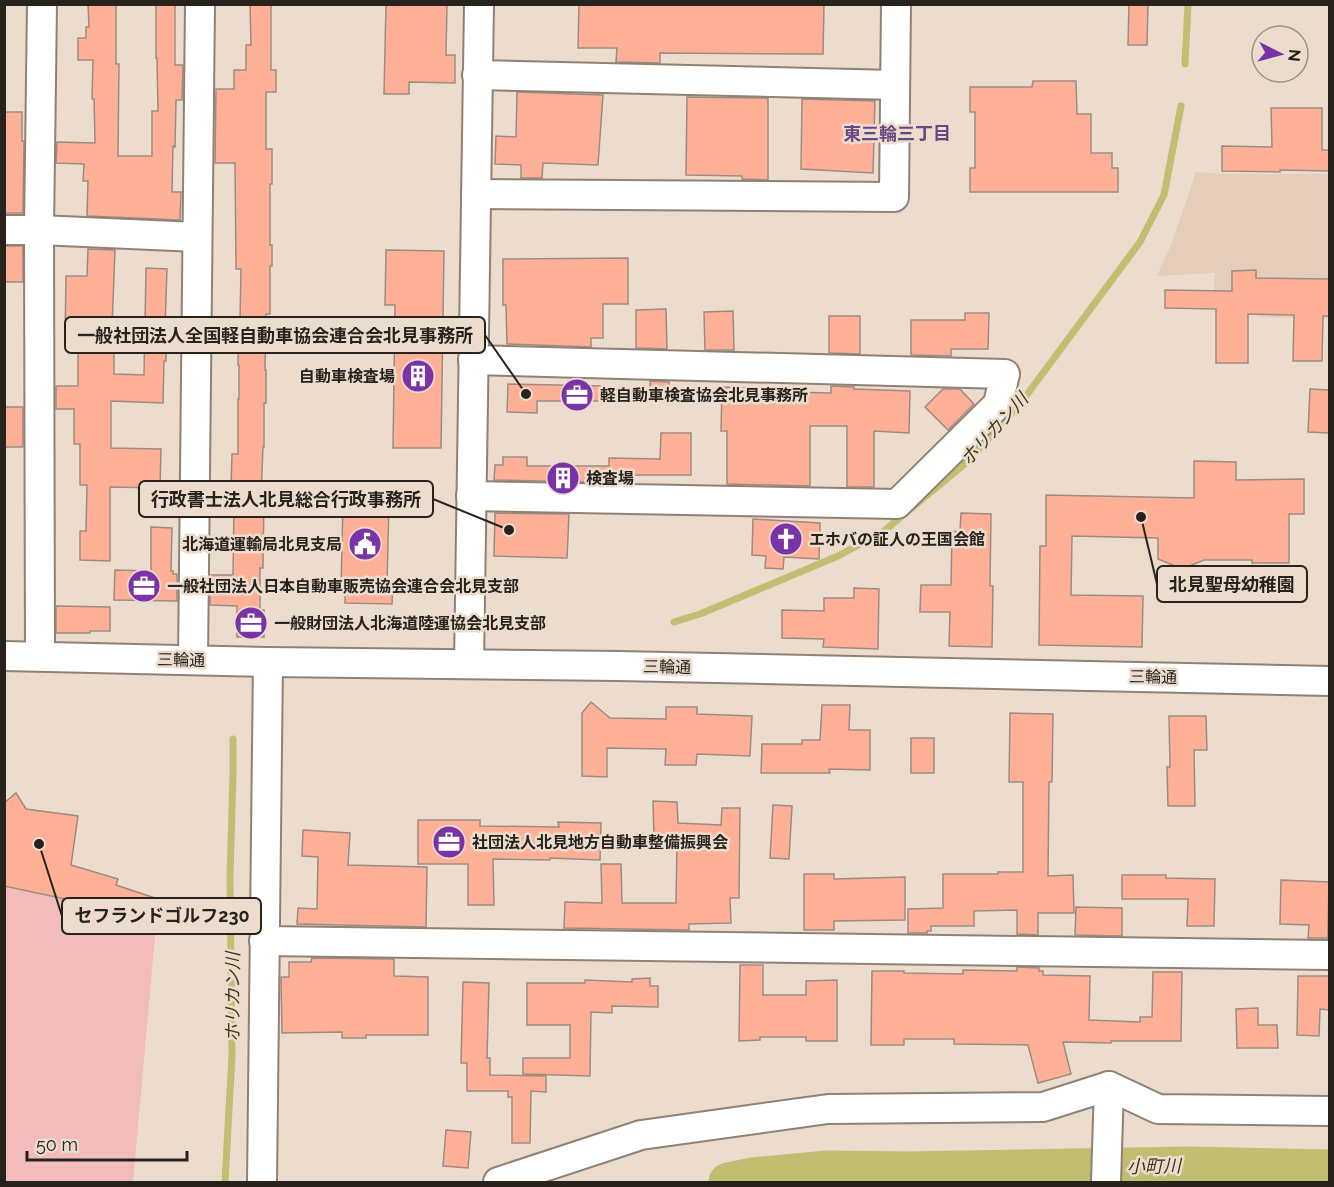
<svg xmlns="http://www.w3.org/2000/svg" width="1334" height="1187" font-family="Raleway,'Noto Sans JP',sans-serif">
	<rect width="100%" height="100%" fill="#ecdcce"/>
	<path fill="#e4cdbb" d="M1196,172L1221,174H1329V319L1257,317V310L1212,307L1215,273L1157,276L1171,245Z"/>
	<path fill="#f2bbbc" d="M5,886L84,903L156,925L133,1182H5Z"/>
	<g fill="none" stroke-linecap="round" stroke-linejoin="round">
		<g stroke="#c1be72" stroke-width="7">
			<path d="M1185,64L1188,4"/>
			<path d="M674,622L700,614L838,556L884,531L967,462L1020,404L1140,242L1164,195L1181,106"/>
			<path d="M225,1182L232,1055L230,877L233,774V739"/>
		</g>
		<path stroke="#c1be72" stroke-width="39" d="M728,1182L752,1177L827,1170L908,1171L1188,1166L1330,1169"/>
	</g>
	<g fill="#fdb095" stroke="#9e8a83" stroke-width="1.5">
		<path d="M88,4H116V64H119L118,156H152V111H158L157,58H156V4H175V65H183L182,100H176L175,147L173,146L172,192H181L180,220L87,216L88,181H83L84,164L56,163L57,142L95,143L94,99H92L93,60H78V38H86V27H89Z"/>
		<path d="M250,4H271V70H276V92H266V149H272V184H270V245H272V266H270V314H266L265,370H266V403H264V447H263L261,497H264L263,568H260V610H264V637H237V606L210,605V575H233L234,506H211V488H231L232,454H238V399H239V365H238L239,322H240L241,269H236L235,163H215L216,89H234V70H246V45H251Z"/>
		<path d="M386,4H447L446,55H455V83L409,82V94H384Z"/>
		<path d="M579,4H824L823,54L660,53V63L616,62L617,48H578Z"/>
		<path d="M1129,4H1148L1147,45H1128Z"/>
		<path d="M1033,81H1076L1077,114H1091V153H1112V168H1118V192H970V168H975V112H970V87H1032Z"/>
		<path d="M517,92L603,95L598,165L543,163L542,178H521V165L495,164L496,136L516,137Z"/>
		<path d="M687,97L768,98V180L742,179V176L686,175Z"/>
		<path d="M802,99L875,101L873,173L801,169Z"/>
		<path d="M1271,108H1322V150H1329V171L1280,170V172L1222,171V146L1272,147Z"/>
		<path d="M4,112H22V141H24L23,213H4Z"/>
		<rect x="4" y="246" width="19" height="36"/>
		<path d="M88,249L115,250L112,327H114V374L144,375L146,268L167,269L165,328H167L166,361H164L163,403L111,401V448L161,449L160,488L110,487V561L80,560V531H86L87,485H80V444H74V409H56V386H78V338H65L66,276H87Z"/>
		<path d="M386,250L444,251L441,448H393L395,305H385Z"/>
		<path d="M628,258V304H603V338H591V347L507,344L506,305H503V259Z"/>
		<path d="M1256,270V278L1329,279V316H1323L1322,361H1293L1294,315L1248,314V363H1216V309L1165,308V290L1232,291V271Z"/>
		<path d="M666,309L667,349L636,348V310Z"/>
		<path d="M733,311L734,350H705L704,312Z"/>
		<path d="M965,313H989L988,349H951V356L911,355V320H965Z"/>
		<path d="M829,316H860V354L829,353Z"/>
		<path d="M650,381L669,382V401H651Z"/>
		<path d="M508,384L603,386V401H537V413L507,412Z"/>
		<path d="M831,386L854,387V389L910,391L909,433L874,431V487H847V426H810V486L727,484V431H721L722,387L750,388V391L831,393Z"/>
		<path d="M943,389H960L974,404L948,430L925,407Z"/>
		<path d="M1310,389L1329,390V433L1308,432Z"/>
		<rect x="4" y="407" width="19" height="40"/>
		<path d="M661,433H691V475H632V483L494,480L495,465H503V457H527V466H609V458L660,459Z"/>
		<path d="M1194,461L1236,462V480L1304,479V514H1289V563H1252V560H1204L1182,569L1158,559V538L1072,536L1071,595L1143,596L1142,647L1039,645L1040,546H1046V495L1194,498Z"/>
		<path d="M343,503L389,504L387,584H393L392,604L345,603V588H341Z"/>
		<path d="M495,513L569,514L567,558L494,556Z"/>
		<path d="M961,513L991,514L990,586H993L992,647L949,646L950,612H920L921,585H951L952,531L960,532Z"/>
		<path d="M753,519L820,523L819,559L784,557L783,569L765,568L766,556L752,555Z"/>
		<path d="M151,527L172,528L171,571H173V574H177V601L114,600L115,570L151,571Z"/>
		<path d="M854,588L879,589L878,649L823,647L824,639L782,638V610L824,611V598H854Z"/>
		<path d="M56,606L110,607V631H90V633H56Z"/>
		<path d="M591,702L610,718L666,719V707H697V714L752,716L750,756L697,754L696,765H665L666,749L607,748V777L582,776V713Z"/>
		<path d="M822,705H850L849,730H870V770L829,769L830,773H761L762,744H802V740H820Z"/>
		<path d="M1010,713L1053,714L1052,782H1049L1048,876L1073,875L1074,913H1038V935L1017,934V910L974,911V926H931V931H927V933H908V909L943,908V874H998V872H1023V782H1009Z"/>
		<path d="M1169,716H1206L1207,750H1194L1195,806H1168L1167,767H1170Z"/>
		<rect x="911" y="738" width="23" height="35"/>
		<path d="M16,793L26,809L78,816L71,865L118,879L116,885L164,901L156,925L84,903L4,886V803Z"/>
		<path d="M653,801L677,802L678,823L721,825L722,808H740L739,898H730L731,923L689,924V930L564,928L565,902L602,903L601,864H621L622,903H676L677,840H654Z"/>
		<path d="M773,805L792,806L789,859L770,858Z"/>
		<path d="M418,820H480V826L559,827L558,822L601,823L600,860L550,858V860L493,859L494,905H468V864H418Z"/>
		<path d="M303,830L350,833L348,865L427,867L426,927L297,924L298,908L317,909L318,857L302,856Z"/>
		<path d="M804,874H834V879L905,877V920L834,921V930H804Z"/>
		<path d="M1122,875H1166V878L1215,879L1214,926H1187L1188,899H1122Z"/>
		<path d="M1281,880L1329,882L1328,938H1308L1309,925L1280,924Z"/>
		<path d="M1076,907L1122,908V936L1075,935Z"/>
		<path d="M312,958L394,959V976L428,977V1035H366V1038H342V1032L282,1033L281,977H289V962H311Z"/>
		<path d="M740,965H763V995H806V981L837,980V1041H806V1037H760V1040L739,1041Z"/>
		<path d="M1017,967L1039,968V971H1043V975L1090,976L1089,1020L1140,1022V1017H1152L1153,972H1182L1181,1041H1111V1043L1063,1042L1071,1074L1038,1083L1028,1045L954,1044V1039H904V1045H871L872,971H904V973L963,974V970L1017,971Z"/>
		<path d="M1298,976H1329V1010L1320,1009L1319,1036L1297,1035Z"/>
		<path d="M650,978V986H658V1007L612,1006V1013L591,1012L590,1076L523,1074V1058H570V1025H527V983H585V980L632,982V979Z"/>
		<path d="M463,982L489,983L487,1058H490V1075L546,1076V1092L531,1091L530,1143H512V1097H508V1091H467V1063H461Z"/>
		<path d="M1258,1008V1025H1277L1278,1048H1237L1236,1009Z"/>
		<path d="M446,1130L471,1132L468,1168L443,1166Z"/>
	</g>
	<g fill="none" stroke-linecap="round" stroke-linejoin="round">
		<g stroke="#908174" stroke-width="32">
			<g id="minor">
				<path d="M477,75L895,85"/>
				<path d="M476,194L894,197L896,4"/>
				<path d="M4,230H39L197,237"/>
				<path d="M471,496L897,504L998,404L1005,374L473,360"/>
				<path d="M4,656L268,662L618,666L1330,681"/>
				<path d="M40,656L39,230L42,4"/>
				<path d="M193,660L200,4"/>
				<path d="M469,664L479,4"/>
				<path d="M264,941L1330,955"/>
				<path d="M262,1182L268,662"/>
				<path d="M498,1182L641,1135L828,1109L1043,1107L1109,1086L1158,1109L1330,1111"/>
				<path d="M1106,1182L1109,1086"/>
			</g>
		</g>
		<use href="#minor" stroke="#fff" stroke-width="28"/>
	</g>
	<defs>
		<g id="building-disc" transform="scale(1.725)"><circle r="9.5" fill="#7933a6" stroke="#ecdcce"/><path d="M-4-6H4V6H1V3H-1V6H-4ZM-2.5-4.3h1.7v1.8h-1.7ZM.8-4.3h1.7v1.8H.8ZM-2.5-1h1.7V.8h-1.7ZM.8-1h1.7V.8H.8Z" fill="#fff"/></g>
		<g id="office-disc" transform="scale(1.725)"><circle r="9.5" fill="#7933a6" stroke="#ecdcce"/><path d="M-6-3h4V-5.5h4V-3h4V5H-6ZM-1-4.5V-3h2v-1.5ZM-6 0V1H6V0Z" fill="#fff"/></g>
		<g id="church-disc" transform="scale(1.725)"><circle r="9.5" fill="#7933a6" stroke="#ecdcce"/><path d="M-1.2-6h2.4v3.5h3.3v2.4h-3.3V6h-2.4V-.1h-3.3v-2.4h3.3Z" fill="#fff"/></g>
		<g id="civic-disc" transform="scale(1.725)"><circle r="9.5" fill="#7933a6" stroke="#ecdcce"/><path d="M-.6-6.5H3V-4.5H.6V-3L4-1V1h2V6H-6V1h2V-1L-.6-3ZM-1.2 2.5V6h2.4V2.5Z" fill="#fff"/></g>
	</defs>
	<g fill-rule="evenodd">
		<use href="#building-disc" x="418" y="376"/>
		<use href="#office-disc" x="577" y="395"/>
		<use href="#building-disc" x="563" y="478"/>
		<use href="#church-disc" x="786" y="539"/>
		<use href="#civic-disc" x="365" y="544"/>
		<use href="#office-disc" x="144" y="586"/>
		<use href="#office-disc" x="251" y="623"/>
		<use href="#office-disc" x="449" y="842"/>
	</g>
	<g text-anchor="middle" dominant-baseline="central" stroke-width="5" stroke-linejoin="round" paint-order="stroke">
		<g font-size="16" font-weight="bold" fill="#28221d" stroke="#ecdcce" text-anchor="start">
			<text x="395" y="376" text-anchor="end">自動車検査場</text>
			<text x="600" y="395">軽自動車検査協会北見事務所</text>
			<text x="586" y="478">検査場</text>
			<text x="809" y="539">エホバの証人の王国会館</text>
			<text x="342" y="544" text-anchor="end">北海道運輸局北見支局</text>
			<text x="167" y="586">一般社団法人日本自動車販売協会連合会北見支部</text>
			<text x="274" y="623">一般財団法人北海道陸運協会北見支部</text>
			<text x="472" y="842">社団法人北見地方自動車整備振興会</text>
		</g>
		<g font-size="16" fill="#28221d" stroke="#ecdcce">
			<text transform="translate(181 660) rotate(1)">三輪通</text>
			<text transform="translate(667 667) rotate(1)">三輪通</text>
			<text transform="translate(1153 677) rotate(1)">三輪通</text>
		</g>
		<g font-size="18" font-weight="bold" fill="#684681" stroke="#ecdcce">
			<text x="897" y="133">東三輪三丁目</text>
		</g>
		<g font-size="18" font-style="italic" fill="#383715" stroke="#ecdcce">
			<text transform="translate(994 429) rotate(-48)">ホリカン川</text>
			<text transform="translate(232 997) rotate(-90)">ホリカン川</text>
			<text transform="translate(1154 1166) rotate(-1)">小町川</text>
		</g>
	</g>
	<path fill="none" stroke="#28221d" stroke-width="2" d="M526 394L485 335M509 530L433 499M1141 517L1157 584M39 844L62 916"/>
	<g fill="#28221d" stroke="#ecdcce" stroke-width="2">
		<circle cx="526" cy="394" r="6"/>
		<circle cx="509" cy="530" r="6"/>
		<circle cx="1141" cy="517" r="6"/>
		<circle cx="39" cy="844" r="6"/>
	</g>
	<g fill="#ecdcce" stroke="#28221d" stroke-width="2">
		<rect x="65" y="317" width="420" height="36" rx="6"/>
		<rect x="139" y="481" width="294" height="36" rx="6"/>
		<rect x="1157" y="566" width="150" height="36" rx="6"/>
		<rect x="62" y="898" width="199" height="36" rx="6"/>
	</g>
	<g font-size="18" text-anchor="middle" font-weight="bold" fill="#28221d">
		<text x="275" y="342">一般社団法人全国軽自動車協会連合会北見事務所</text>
		<text x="286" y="506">行政書士法人北見総合行政事務所</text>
		<text x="1232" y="591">北見聖母幼稚園</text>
		<text x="162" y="922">セフランドゴルフ230</text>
	</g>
	<rect width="1334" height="1187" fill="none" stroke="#28221d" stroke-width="12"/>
	<g transform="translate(1280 54) rotate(96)"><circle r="28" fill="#ecdcce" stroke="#9e9287" stroke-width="1.5"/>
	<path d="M0-4.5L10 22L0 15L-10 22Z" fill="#7933a6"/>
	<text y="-9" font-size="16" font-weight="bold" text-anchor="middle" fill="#28221d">N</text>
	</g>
	<path d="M27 1151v9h160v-9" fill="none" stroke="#28221d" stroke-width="3"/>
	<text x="36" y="1151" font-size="18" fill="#28221d" stroke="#ecdcce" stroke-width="4.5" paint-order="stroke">50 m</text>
</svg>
